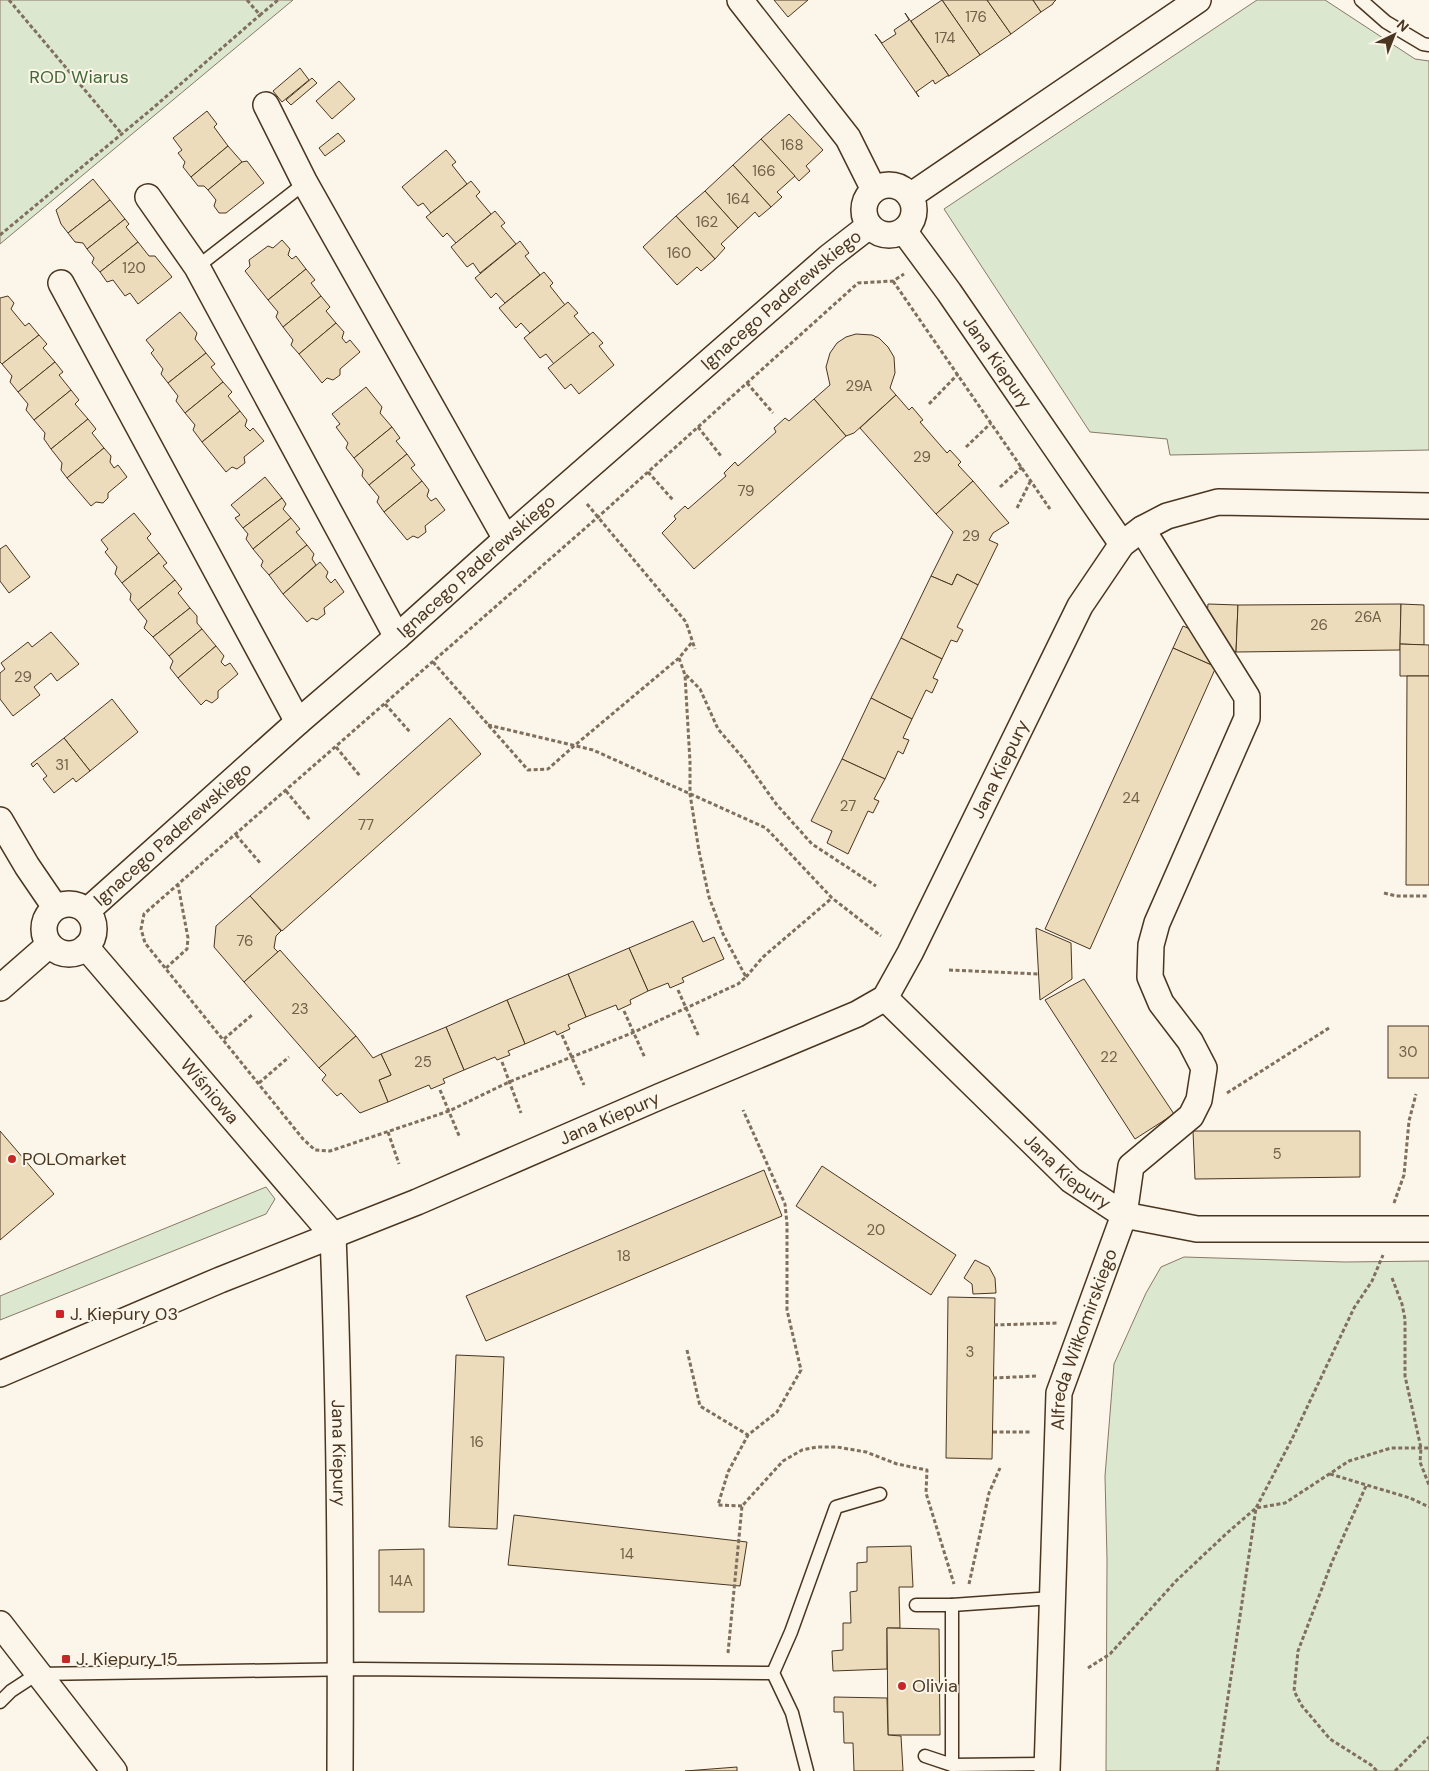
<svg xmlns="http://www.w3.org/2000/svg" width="1429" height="1771" font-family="'DM Sans',sans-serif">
	<rect width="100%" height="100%" fill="#fbf6e9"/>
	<g fill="#dce7d0" stroke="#887966">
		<path d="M0,0H293L0,244Z"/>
		<path d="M1257,0H1325L1415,59L1429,61V450L1170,455L1167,439L1090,432L944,209Z"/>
		<path d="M266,1187L275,1199L266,1214L0,1320V1296Z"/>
		<path d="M1184,1257L1345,1262L1429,1261V1771H1106L1107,1559L1105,1476L1114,1364L1146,1293L1161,1267Z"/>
	</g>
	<g fill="#ecdcbc" stroke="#4a3520">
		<path d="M774,0H808L788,17Z"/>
		<path d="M942,0H987L1011,34L980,55Z"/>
		<path d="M942,0L980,55L949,76L911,21Z"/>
		<path d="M987,0H1033L1041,12L1011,34Z"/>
		<path d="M1033,0H1056L1053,3V4L1041,12Z"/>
		<path d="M905,13L949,76H947L935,84L933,80L916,92L919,97L875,34L882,43L896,34L894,30L909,20Z"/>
		<path d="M300,68L309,80L282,102L273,91Z"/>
		<path d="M312,78L317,83L291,105L286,100Z"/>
		<path d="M339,81L355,99L332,119L316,101Z"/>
		<path d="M207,111L217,124L214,127L228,146L191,177L183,167L185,162L178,153L182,150L173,138Z"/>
		<path d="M789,114L823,150L806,166L810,171L799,181L761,139Z"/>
		<path d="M338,133L345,141L325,156L319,148Z"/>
		<path d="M761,139L795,176L777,192L782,197L771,207L733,165Z"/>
		<path d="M228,146L242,162L208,190L204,186H198L191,177Z"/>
		<path d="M446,150L456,162L452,165L467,184L431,213L423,203L418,206L402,187Z"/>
		<path d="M247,161L264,183L226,213H219L214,206L216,200L208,190L242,162Z"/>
		<path d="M733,165L771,207L759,217L755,212L738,228L705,191Z"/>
		<path d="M93,179L110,200L68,233L61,224L56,210Z"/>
		<path d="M471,181L480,192L476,196L491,214L456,243L447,233L443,237L426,217Z"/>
		<path d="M705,191L738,228L721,244L725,248L715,259L676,216Z"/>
		<path d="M110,200L125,219L87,249L83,243L75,242L68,233Z"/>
		<path d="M495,211L505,223L501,226L516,244L480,273L473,263L467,267L451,247Z"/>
		<path d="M676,216L715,259L701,271L697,267L677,285L643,247Z"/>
		<path d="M125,219L129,224L126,227L138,242L100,272L92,263L94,258L87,249Z"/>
		<path d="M282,240L290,249L288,255L292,259L296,256L306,269L268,300L245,271L250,266L249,260L268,246L273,248Z"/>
		<path d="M520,241L529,253L525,256L540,275L505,303L496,293L491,298L475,278Z"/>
		<path d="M138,242L149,256H155L172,277L138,304L130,293L125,296L113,280L107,282L100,272Z"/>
		<path d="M306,269L315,280L311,283L321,296L283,327L276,317L278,312L268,300Z"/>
		<path d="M544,272L553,283L550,286L565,305L530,333L521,323L516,328L499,308Z"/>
		<path d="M8,296L14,303L11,309L25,326L29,323L39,335L2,364L0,362V298Z"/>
		<path d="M321,296L330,307L326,311L336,323L299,354L291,345L293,340L283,327Z"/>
		<path d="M568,302L578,313L574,316L590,335L554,364L546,354L540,358L524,338Z"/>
		<path d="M180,312L197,333L195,339L206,353L168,383L161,374L163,369L151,353L154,350L146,340Z"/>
		<path d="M336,323L344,332L342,338L346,343L350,340L360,352L340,369V375L333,380L327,378L322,383L299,354Z"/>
		<path d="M593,332L603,343L599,346L614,365L579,394L571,384L565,389L548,368Z"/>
		<path d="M856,334L872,335L879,338L888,347L894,357L895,373L890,388L896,395L854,433L846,436L814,399L830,385L826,367L830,353L837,343L846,337Z"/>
		<path d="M39,335L47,344L43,348L55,362L18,392L10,382L12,376L2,364Z"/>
		<path d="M206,353L215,364L211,367L223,382L185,413L176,401L178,396L168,383Z"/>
		<path d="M55,362L63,372L59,375L71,390L34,420L26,410L28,404L18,392Z"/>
		<path d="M223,382L232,392L228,396L240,411L202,442L193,430L195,425L185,413Z"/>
		<path d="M366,387L382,407L380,413L392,427L354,458L346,448L348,443L336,427L340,424L332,414Z"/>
		<path d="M71,390L79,400L75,404L88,419L51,449L44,439L45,433L34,420Z"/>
		<path d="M896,395L909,410L912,407L923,420L920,422L947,453L950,450L961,462L958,465L973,481L936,514L860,428Z"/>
		<path d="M814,399L846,436L694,569L662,533L676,519L674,516L685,506L688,509L726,476L724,473L735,462L738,466L776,432L774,428L785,418L789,421Z"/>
		<path d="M240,411L247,420L245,426L250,431L253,428L264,441L244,457L245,463L237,469L232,467L226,472L202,442Z"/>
		<path d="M88,419L96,429L92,433L104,448L67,478L61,470L62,463L51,449Z"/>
		<path d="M392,427L400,438L396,441L407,454L369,485L362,476L363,470L354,458Z"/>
		<path d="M104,448L111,456L110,462L114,468L118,465L127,477L108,493V498L103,503L96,502L91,506L67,478Z"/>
		<path d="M407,454L415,465L411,468L422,481L384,512L377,502L379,497L369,485Z"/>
		<path d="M265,477L282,498L243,528L235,518L240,515L231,505Z"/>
		<path d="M422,481L429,490L427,496L431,501L436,498L445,510L425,526L426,532L418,538L413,536L407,540L384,512Z"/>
		<path d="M973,481L1009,523L993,533L989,540L998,544L978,585L957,574L952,585L931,576L953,532L936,514Z"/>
		<path d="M282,498L286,504L283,509L291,518L253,549L246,539L248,534L243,528Z"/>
		<path d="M134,513L151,534L147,538L159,553L122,583L115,574L117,567L105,552L108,549L101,540Z"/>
		<path d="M291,518L300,529L296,532L307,545L269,575L261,566L263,561L253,549Z"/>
		<path d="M6,545L30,577L9,593L0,581V549Z"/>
		<path d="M307,545L314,554L312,559L316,565L283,594L269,575Z"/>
		<path d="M159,553L167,563L163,566L175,580L138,610L130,600L131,594L122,583Z"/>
		<path d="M320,562L328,572L326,577L331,583L335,579L344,592L324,608L325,614L317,620L312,618L307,622L283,594Z"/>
		<path d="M957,574L978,585L957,627L963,630L957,642L951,640L942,659L901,638L931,576L952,585Z"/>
		<path d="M175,580L182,589L178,593L190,608L153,637L144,628L147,621L138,610Z"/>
		<path d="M1208,604L1238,605L1236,652L1227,651L1207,615Z"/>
		<path d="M1401,604L1400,650L1236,652L1238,605Z"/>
		<path d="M1401,604L1424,605V645L1400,644Z"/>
		<path d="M190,608L197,616V623L202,629L169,656L153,637Z"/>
		<path d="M1183,626L1197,632L1216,667L1173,648Z"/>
		<path d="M202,629L216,646L178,678L170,668L173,661L169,656Z"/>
		<path d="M51,632L79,664L57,681L51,673L34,687L40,695L13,716L0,699V673L5,669L1,663L28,642L32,647Z"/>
		<path d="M901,638L942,659L933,678L938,680L932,693L926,690L912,719L871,698Z"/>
		<path d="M1400,644L1429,645V676H1400Z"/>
		<path d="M216,646L224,656L221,662L225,666L230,663L238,674L218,691V698L212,703L206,700L201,705L178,678Z"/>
		<path d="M1173,648L1216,667L1090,949L1045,929Z"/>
		<path d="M1407,676H1429V885H1406Z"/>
		<path d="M871,698L912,719L903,738L909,740L903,754L898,751L885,779L842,759Z"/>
		<path d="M112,699L138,732L90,771L64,738Z"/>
		<path d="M450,718L481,754L282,931L250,896Z"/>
		<path d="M64,738L90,771L76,782L73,778L54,793L43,779L47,776L37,763L33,767L31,764Z"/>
		<path d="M842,759L885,779L874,799L879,801L873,813L868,811L848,854L827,843L832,831L811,821Z"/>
		<path d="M250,896L281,931L276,936L274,948L278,952L244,982L214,947L216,926Z"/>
		<path d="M693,921L703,942L714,937L724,959L682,978L684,982L670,988L668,983L648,991L629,948Z"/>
		<path d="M1036,928L1071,943L1072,979L1040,1000Z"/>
		<path d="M629,948L648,991L630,1000L631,1004L618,1010L616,1005L586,1017L568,974Z"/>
		<path d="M280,950L356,1036L319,1068L244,982Z"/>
		<path d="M568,974L586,1017L568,1025L570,1029L557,1035L555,1031L525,1044L507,1000Z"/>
		<path d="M1084,979L1174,1114L1135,1139L1045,1000Z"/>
		<path d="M507,1000L525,1044L508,1051L510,1055L497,1060L495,1057L464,1070L446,1027Z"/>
		<rect x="1388" y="1026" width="41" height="52"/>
		<path d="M446,1027L464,1070L443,1079L445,1083L431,1089L429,1085L388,1102L379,1080L391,1075L381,1054Z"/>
		<path d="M356,1036L373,1058L381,1054L391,1075L379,1080L388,1102L360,1113L341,1093L337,1096L322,1080L326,1075L319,1068Z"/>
		<path d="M0,1131L54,1194L0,1240Z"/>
		<path d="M1193,1131H1360V1177L1195,1179Z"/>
		<path d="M822,1166L956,1255L931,1295L796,1206Z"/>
		<path d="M764,1170L782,1216L486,1341L466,1296Z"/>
		<path d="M975,1260L989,1267L995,1278L996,1293L973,1294L972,1284L964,1278Z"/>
		<path d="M948,1297L995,1298L992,1459L946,1458Z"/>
		<path d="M456,1355L504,1357L497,1529L449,1527Z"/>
		<path d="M514,1515L747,1542L740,1586L508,1565Z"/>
		<path d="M911,1546L913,1587H899L900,1628H887V1669L833,1671L832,1651L843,1650V1623H851L850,1592L857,1591V1563L867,1562V1547Z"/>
		<path d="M424,1549V1612H379V1550Z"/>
		<path d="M887,1628L939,1629L940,1735H888Z"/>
		<path d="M834,1697L887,1698L888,1735L901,1736L903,1771H854L853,1743H844L843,1712H834Z"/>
		<path d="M737,1767V1771H685Z"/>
	</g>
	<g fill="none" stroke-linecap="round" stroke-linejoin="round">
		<g stroke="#4a3520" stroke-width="15">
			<g id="lane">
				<path d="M1361,0L1386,22L1423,44L1429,45"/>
				<path d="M197,267L305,183"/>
				<path d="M916,1605H952L1052,1598"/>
				<path d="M0,1702L11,1691L37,1674L361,1669L773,1673"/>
				<path d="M925,1756L952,1765L1047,1764"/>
				<path d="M952,1765V1605"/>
				<path d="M807,1771L792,1713L773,1673L791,1632L836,1507L880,1494"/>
			</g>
		</g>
		<g stroke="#4a3520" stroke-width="28">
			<g id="street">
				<path d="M740,0L848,138L874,190"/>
				<path d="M266,105L305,183L506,539"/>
				<circle cx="889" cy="210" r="25"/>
				<path d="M910,196L1198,0"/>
				<path d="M148,197L197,267L397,637"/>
				<path id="s1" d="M904,231L949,292L1122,544"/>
				<path d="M61,283L298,722"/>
				<path d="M0,820L27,866L55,907"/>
				<circle cx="69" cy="929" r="25"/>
				<path id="s2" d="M87,911L298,722L397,637L506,539L829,257L869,226"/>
				<path id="s3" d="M86,947L333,1235"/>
				<path d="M0,988L49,945"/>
				<path id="s4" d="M885,998L1071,1180L1124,1215L1131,1166L1191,1116L1199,1100L1204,1068L1190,1041L1161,1003L1150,977L1151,945L1157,923L1247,718V697L1142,529"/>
				<path id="s5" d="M333,1235C340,1414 341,1593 340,1771"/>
				<path id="s6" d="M0,1374L220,1280L417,1202L661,1096L857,1014L885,998L910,953L1080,606L1122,544L1142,529L1167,516L1218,502L1429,506"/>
				<path d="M0,1624L114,1771"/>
				<path id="s7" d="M1047,1771L1059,1393L1124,1215L1197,1229H1429"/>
			</g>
		</g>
		<g stroke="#7f6f5c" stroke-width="3" stroke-dasharray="4 2.5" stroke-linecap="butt">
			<path d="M9,0L121,133"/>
			<path d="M247,0L260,15L278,0"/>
			<path d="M0,235L153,108L260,15"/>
			<path d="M893,281L1050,509"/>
			<path d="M747,383L773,413"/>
			<path d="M929,404L958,374"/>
			<path d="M698,427L721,456"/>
			<path d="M966,447L991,423"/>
			<path d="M648,472L673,500"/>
			<path d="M1000,487L1022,467"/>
			<path d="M587,504L686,622L695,649"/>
			<path d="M1017,508L1031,480"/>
			<path d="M679,658L685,675L690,762V794L699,851L709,897L723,934L746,977L738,984L632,1033L509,1082L449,1111L330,1151L315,1150L303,1139L145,943L141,929L144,914L598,517L858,283L893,281L904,274"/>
			<path d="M433,662L528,770L548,769L574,746L679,658L693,641"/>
			<path d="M686,675L700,689L718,729L743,758L777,805L812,844L876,886"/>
			<path d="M385,704L410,732"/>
			<path d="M488,725L593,750L766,828L832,898L881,936"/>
			<path d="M336,747L360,776"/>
			<path d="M286,791L310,820"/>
			<path d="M236,835L261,864"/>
			<path d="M1384,893L1396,896H1429"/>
			<path d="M166,968L187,949L188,938L178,885"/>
			<path d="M949,970L1039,974"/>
			<path d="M746,977L763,957L832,898"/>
			<path d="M678,990L699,1037"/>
			<path d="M624,1011L645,1058"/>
			<path d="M562,1035L584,1085"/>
			<path d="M224,1039L252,1015"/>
			<path d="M502,1062L521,1113"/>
			<path d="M259,1083L289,1057"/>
			<path d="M440,1090L460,1138"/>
			<path d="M1227,1093L1329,1028"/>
			<path d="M388,1132L399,1164"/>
			<path d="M1394,1203L1404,1175L1409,1121L1416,1094"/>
			<path d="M1392,1278L1402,1304L1405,1319V1376L1421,1448L1420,1462L1429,1485"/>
			<path d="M994,1325L1057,1323"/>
			<path d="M687,1350L700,1406L748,1435"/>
			<path d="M993,1378L1037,1376"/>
			<path d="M993,1432H1032"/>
			<path d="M1330,1474L1410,1498L1429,1507"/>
			<path d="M1366,1486L1332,1562L1298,1651L1294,1691L1302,1706L1330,1739L1371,1765L1377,1771"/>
			<path d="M742,1506L718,1505L728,1472L748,1435L777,1412L801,1370L787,1310V1224L785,1204L743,1110"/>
			<path d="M969,1584L989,1493L1000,1468"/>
			<path d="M728,1653L742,1506L783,1461L802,1450L817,1447H837L866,1452L897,1464L927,1470L926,1493L954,1584"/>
			<path d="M1088,1668L1110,1654L1176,1581L1227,1533L1256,1508L1285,1503L1349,1461L1391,1448H1429"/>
			<path d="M1217,1771L1256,1508L1292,1439L1354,1308L1372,1281L1383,1255"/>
			<path d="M1395,1771L1429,1737"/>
		</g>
		<use href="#lane" stroke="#fbf6e9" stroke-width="12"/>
		<use href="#street" stroke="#fbf6e9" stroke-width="25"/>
	</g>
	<g fill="#c62828" stroke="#fbf6e9" stroke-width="2">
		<circle cx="12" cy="1159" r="5"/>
		<rect x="55" y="1309" width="10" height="10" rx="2.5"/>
		<rect x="61" y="1654" width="10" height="10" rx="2.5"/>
		<circle cx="902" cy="1686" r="5"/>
	</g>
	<g text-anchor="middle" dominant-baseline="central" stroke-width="4" stroke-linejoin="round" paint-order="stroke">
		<g font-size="15" fill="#725f47">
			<text x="976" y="17">176</text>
			<text x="945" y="38">174</text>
			<text x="792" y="145">168</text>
			<text x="764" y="171">166</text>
			<text x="738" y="199">164</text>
			<text x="707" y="222">162</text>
			<text x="679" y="253">160</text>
			<text x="134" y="268">120</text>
			<text x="859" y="386">29A</text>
			<text x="922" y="457">29</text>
			<text x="746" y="491">79</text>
			<text x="971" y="536">29</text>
			<text x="1368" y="617">26A</text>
			<text x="1319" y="625">26</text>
			<text x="23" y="677">29</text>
			<text x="62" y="765">31</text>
			<text x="1131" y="798">24</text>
			<text x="848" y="806">27</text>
			<text x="366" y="825">77</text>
			<text x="245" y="941">76</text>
			<text x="300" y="1009">23</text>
			<text x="1408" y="1052">30</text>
			<text x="1109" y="1057">22</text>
			<text x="423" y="1062">25</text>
			<text x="1277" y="1154">5</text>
			<text x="876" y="1230">20</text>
			<text x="624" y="1256">18</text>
			<text x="970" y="1352">3</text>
			<text x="477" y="1442">16</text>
			<text x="627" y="1554">14</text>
			<text x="401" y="1581">14A</text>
		</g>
		<g font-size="18" fill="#436837" stroke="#fbf6e9">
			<text x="79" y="77">ROD Wiarus</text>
		</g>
		<g font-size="18" fill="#4a3520" stroke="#fbf6e9">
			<text stroke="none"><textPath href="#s2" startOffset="925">Ignacego Paderewskiego</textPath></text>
			<text stroke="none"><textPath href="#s1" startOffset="161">Jana Kiepury</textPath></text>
			<text stroke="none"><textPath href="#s2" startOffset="520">Ignacego Paderewskiego</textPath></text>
			<text stroke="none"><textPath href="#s6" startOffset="1218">Jana Kiepury</textPath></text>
			<text stroke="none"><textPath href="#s2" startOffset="115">Ignacego Paderewskiego</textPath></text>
			<text stroke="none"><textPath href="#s3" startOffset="190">Wiśniowa</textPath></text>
			<text stroke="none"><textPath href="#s6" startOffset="661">Jana Kiepury</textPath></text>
			<text stroke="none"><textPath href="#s4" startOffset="252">Jana Kiepury</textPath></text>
			<text stroke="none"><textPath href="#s7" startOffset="436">Alfreda Wiłkomirskiego</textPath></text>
			<text stroke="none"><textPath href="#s5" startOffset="218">Jana Kiepury</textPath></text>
		</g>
		<g font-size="18" fill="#4a3520" stroke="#fbf6e9" text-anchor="start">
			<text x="22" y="1159">POLOmarket</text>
			<text x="70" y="1314">J. Kiepury 03</text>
			<text x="76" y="1659">J. Kiepury 15</text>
			<text x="912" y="1686">Olivia</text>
		</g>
	</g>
	<g transform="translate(1394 35) rotate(43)" stroke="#fbf6e9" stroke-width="4" paint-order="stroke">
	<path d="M0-4L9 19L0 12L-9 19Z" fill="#4a3520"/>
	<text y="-8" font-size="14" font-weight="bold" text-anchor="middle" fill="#4a3520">N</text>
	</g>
</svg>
